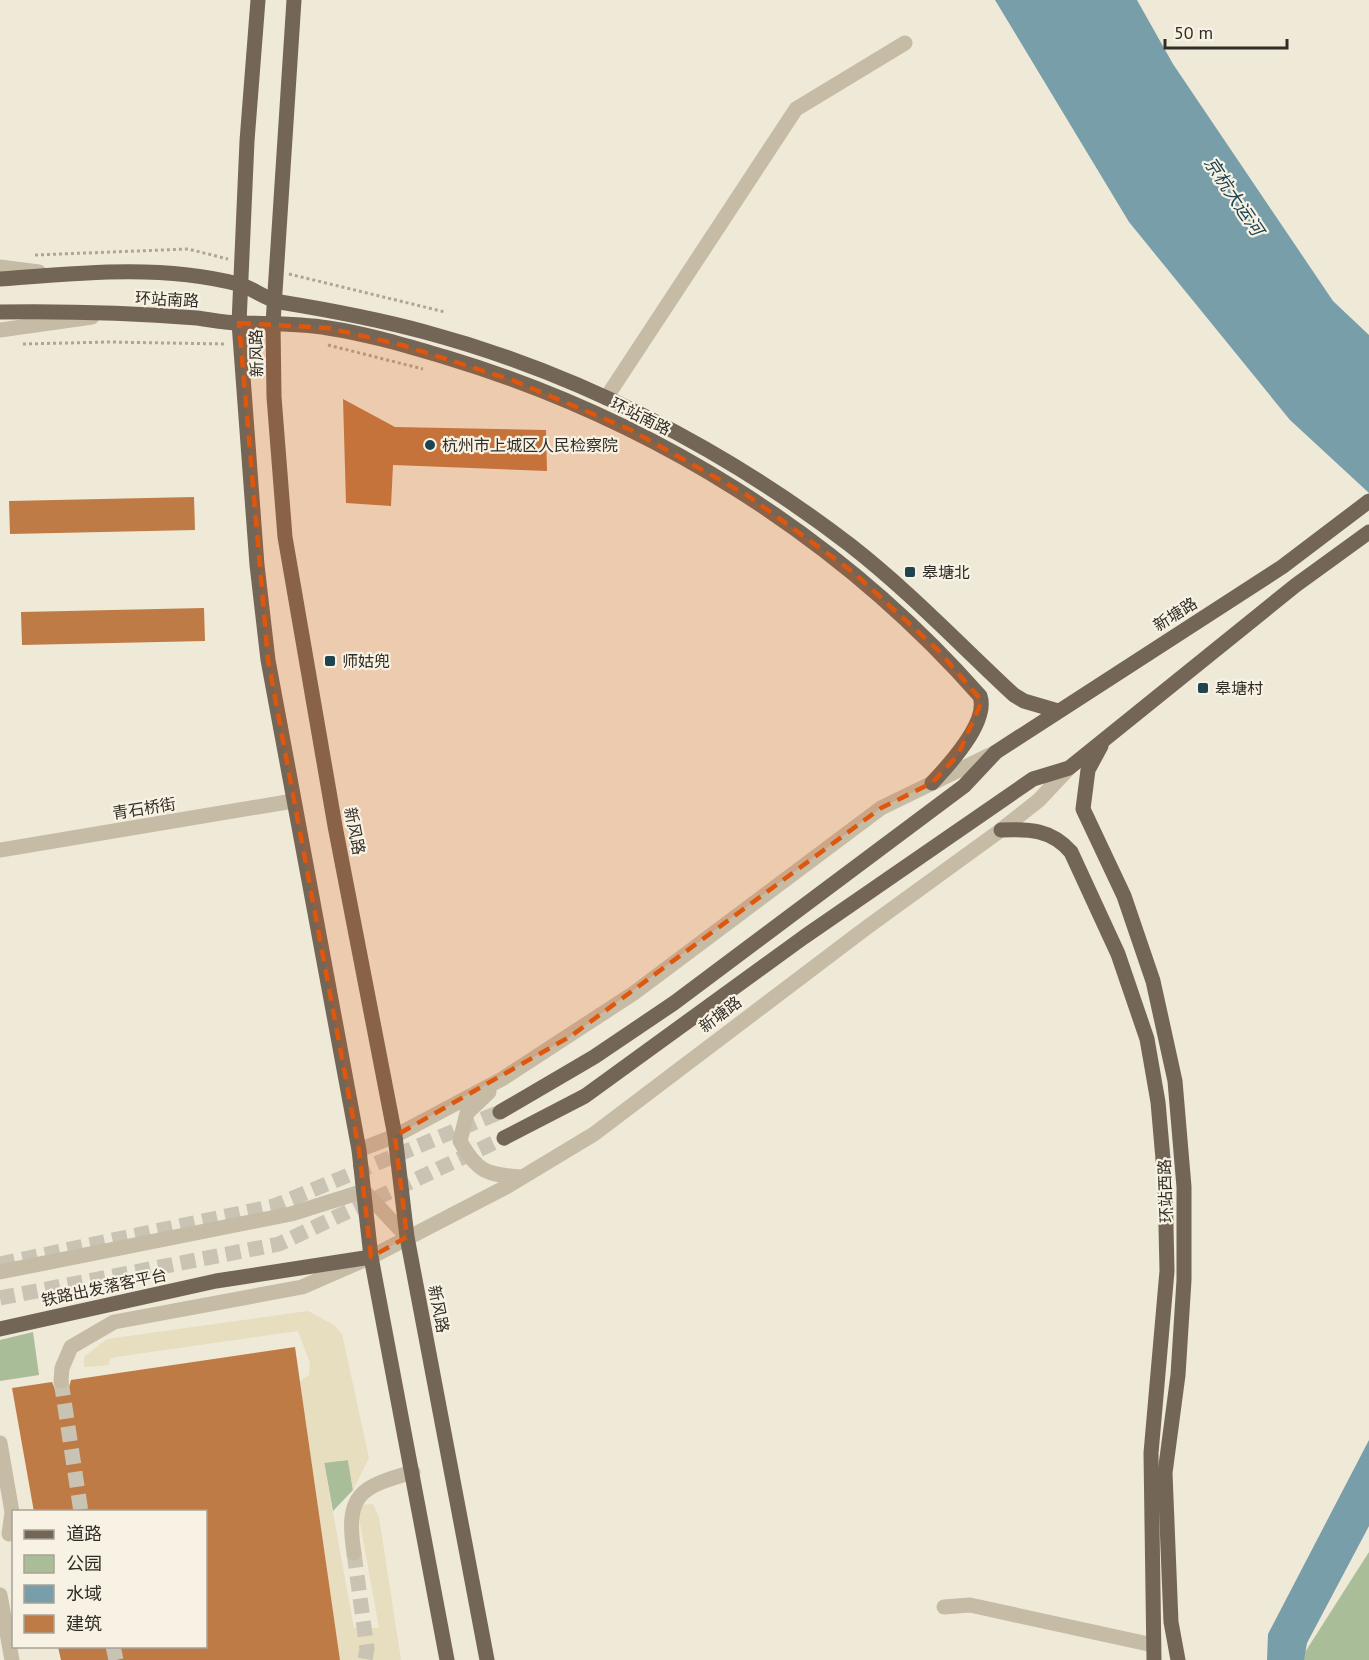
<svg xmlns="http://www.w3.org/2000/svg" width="1369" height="1660" font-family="'PT Sans','Noto Sans SC',sans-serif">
	<rect width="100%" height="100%" fill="#efe9d8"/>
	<g fill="#aabd99">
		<path d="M33,1332L39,1375L0,1381V1340Z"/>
		<path d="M348,1460L353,1490L333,1511L324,1462Z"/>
		<path d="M1369,1552V1660H1300Z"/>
	</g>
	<path fill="#e7ddbf" d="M308,1311L334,1325L342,1334L369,1458L353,1490L348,1460L324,1463L354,1628H379L358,1512L364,1505L373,1504L379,1517L401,1660H340L300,1381L309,1375L310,1363L298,1331L116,1357L110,1359L109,1365L84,1367V1357L107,1339Z"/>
	<g fill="#789eaa">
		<path d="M995,0H1137L1173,64L1333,301L1369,335V493L1290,420L1129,222Z"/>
		<path d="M1369,1440V1526L1307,1643L1304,1660H1267L1268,1634Z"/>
	</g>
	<g fill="#bf7b46">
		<path d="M343,399L395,427L546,430L547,471L393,465L391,506L346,503Z"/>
		<path d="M194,497L195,530L10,534L9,501Z"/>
		<path d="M204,608L205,641L22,645L21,612Z"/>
		<path d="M295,1347L340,1660H61L58,1647H206V1512H34L12,1388L52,1382L55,1389L61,1391L69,1387L71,1380Z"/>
	</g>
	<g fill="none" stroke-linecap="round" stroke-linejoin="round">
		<g stroke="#c9c3b4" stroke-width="15" stroke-dasharray="15 8" stroke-linecap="butt">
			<path d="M61,1381L81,1512"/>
			<path d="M354,1553L367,1649L365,1660"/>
			<path d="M113,1646L116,1660"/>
		</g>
		<g stroke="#c9c3b4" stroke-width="15" stroke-dasharray="15 8" stroke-linecap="butt">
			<path d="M0,1264L274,1206L500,1112"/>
			<path d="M0,1298L279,1244L504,1138"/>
		</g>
		<g stroke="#b2a58f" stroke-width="3" stroke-dasharray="3 3" stroke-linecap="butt">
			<path d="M35,255L188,249L228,259"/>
			<path d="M289,274L445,312"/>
			<path d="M23,344L109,342L226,344"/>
			<path d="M328,345L423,369"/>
		</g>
		<g stroke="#c6bba5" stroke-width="15">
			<path d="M0,267L39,272"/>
			<path d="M0,330L92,317"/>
			<path d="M606,398L796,109L905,43"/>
			<path d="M0,850L293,801"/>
			<path d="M489,1092L467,1113L460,1141C477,1172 487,1175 522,1177"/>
			<path d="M359,1150L395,1136L502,1079L634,993L881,808L996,752"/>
			<path d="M0,1272L291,1214L364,1191L407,1237"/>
			<path d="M61,1381L62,1368L71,1347L114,1322L302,1287L371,1257L506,1187L594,1134L866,928L1001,830L1039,800L1069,768"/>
			<path d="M0,1443L12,1512L9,1534"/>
			<path d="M354,1553C345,1494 360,1487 413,1472"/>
			<path d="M0,1595L12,1660"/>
			<path d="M944,1607L970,1605L1153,1645"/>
		</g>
		<g stroke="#746657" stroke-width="15">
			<path d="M258,0L247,141L239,323L257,565L268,660L359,1150L371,1257L447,1660"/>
			<path d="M294,0L273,323L274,397L285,537L335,826L395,1136L407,1237L487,1660"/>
			<path d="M0,279C78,273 161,264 238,284C253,288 265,299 280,302C329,310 377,319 425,332C578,373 725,449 850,545C909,591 959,644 1014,695L1024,701L1058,711"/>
			<path d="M0,312C65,311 132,313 197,318C212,320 226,323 241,323C270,324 299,323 328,328C368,334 407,346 445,357C651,419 838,535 980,696C989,722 948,766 932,783"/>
			<path d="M1101,746L1088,770L1083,809L1124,896L1153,981L1175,1081L1184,1187V1280L1178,1375L1165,1473L1171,1622L1178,1660"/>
			<path d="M1001,830C1029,829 1051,829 1071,852L1118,954L1147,1039L1158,1102L1165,1182L1167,1271L1151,1453L1154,1660"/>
			<path d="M500,1112L594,1057L674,1003L964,786L996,752L1282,567L1369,501"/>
			<path d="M504,1138L585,1096L804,937L1033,779L1069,768L1296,585L1369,532"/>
			<path d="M0,1329L216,1281L371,1257"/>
		</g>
	</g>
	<path fill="#df570d" fill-opacity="0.2" stroke="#df570d" stroke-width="4.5" stroke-dasharray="12 8" stroke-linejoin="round" d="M239,323L328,328L402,345L512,380L631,430L747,495L853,572L938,650L982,701L958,755L932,783L881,808L571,1036L395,1136L407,1237L371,1257L359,1150L268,660Z"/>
	<g fill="#1e4351" stroke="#f7f2e3" stroke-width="2">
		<circle cx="430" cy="445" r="6"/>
		<rect x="904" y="566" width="12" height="12" rx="3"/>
		<rect x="324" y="655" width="12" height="12" rx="3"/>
		<rect x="1197" y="682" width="12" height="12" rx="3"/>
	</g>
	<g text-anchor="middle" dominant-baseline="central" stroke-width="4.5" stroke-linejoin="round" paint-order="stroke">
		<g font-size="16" fill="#322c26" stroke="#f7f2e3">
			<text transform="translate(167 299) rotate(3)">环站南路</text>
			<text transform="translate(256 353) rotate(-91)">新风路</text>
			<text transform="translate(641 416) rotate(26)">环站南路</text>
			<text transform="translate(1175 614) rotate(-32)">新塘路</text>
			<text transform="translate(144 808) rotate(-9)">青石桥街</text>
			<text transform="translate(355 831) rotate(79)">新风路</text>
			<text transform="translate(720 1014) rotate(-37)">新塘路</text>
			<text transform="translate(1165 1191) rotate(-92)">环站西路</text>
			<text transform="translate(104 1287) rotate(-12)">铁路出发落客平台</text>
			<text transform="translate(439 1309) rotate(79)">新风路</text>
		</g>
		<g font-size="16" fill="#322c26" stroke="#f7f2e3" text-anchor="start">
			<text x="442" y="445">杭州市上城区人民检察院</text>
			<text x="922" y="572">皋塘北</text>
			<text x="342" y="661">师姑兜</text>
			<text x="1215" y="688">皋塘村</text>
		</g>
		<g font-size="18" font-style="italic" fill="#1e4351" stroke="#f7f2e3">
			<text transform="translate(1234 196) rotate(56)">京杭大运河</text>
		</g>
	</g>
	<rect x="12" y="1510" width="195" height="138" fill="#f7f2e3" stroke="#a8a397" stroke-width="1.5"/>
	<rect x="24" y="1530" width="30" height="9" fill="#746657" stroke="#a8a397" stroke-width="1.5"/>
	<text x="66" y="1540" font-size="18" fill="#322c26">道路</text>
	<rect x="24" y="1555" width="30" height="18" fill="#aabd99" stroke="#a8a397" stroke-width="1.5"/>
	<text x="66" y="1570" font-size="18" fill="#322c26">公园</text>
	<rect x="24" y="1585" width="30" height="18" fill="#789eaa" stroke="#a8a397" stroke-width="1.5"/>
	<text x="66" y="1600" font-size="18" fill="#322c26">水域</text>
	<rect x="24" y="1615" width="30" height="18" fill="#bf7b46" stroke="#a8a397" stroke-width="1.5"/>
	<text x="66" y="1630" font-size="18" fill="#322c26">建筑</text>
	<path d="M1165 39v9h122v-9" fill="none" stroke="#322c26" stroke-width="3"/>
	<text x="1174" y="39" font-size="18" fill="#322c26" stroke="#f7f2e3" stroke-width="4.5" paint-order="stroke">50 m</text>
</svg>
